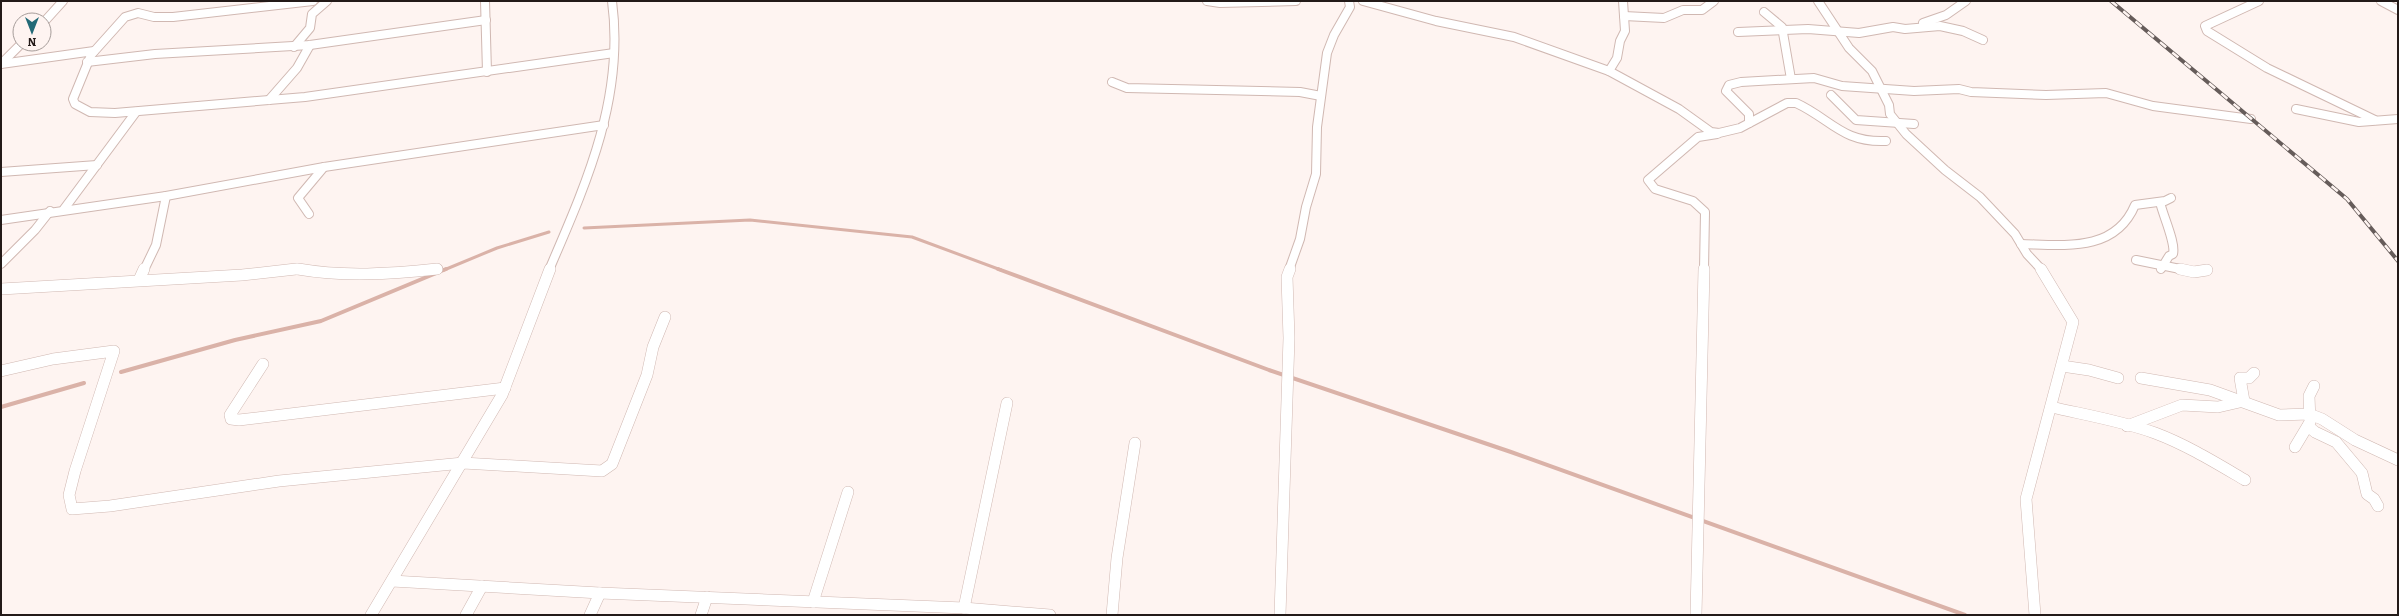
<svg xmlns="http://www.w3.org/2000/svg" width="2399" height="616" font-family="Bitter,serif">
	<rect width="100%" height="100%" fill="#fef4f1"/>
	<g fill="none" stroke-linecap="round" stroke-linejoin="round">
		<g stroke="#dab2a8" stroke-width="3">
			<path d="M584,228L750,220L912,237L1001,270"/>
			<path d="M444,270L497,248L549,232"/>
		</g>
		<g stroke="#dab2a8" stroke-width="4">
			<path d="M998,269L1269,370L1511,452L1965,615"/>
			<path d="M121,372L235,340L321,321L446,269"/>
			<path d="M1,407L84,383"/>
		</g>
		<g stroke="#d0b8b2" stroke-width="10">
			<g id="street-far1">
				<path d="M313,1L173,17H154L138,13L125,17L91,55L73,99L75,104L90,112L115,113L305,97L614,53"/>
				<path d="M485,1L487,72"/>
				<path d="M1207,1L1220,3L1296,1"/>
				<path d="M1363,1L1436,21L1514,37L1609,71L1679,109L1711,132L1719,133L1740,128L1787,103H1796C1831,119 1842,143 1886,141"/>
				<path d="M1818,1L1849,48L1872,71L1889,105L1890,114L1906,134L1945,170L1980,197L2015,234L2027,254L2042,270"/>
				<path d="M2259,1L2205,26L2207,31L2267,68L2375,120"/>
				<path d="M2381,1L2398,10"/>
				<path d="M1764,12L1782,27L1791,79"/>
				<path d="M1624,16L1664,18L1683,10H1702L1714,1"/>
				<path d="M44,22L63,1"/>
				<path d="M1923,23L1946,15L1966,1"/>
				<path d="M1738,32L1808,29L1859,33L1893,27L1905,29L1940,26L1963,31L1983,40"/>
				<path d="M294,47L310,28L312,14L327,1"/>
				<path d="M87,62L155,54L310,45L486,20"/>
				<path d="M1,64L94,51"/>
				<path d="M1,64L21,44"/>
				<path d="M1609,71L1617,58L1620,41L1625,31L1623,1"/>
				<path d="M1112,82L1127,88L1300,92L1321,96"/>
				<path d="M1831,95L1856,120L1914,124"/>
				<path d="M269,100L297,68L310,45"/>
				<path d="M2296,109L2359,122L2398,119"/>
				<path d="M1749,123V114L1726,91L1729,85L1741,82L1814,78L1842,86L1914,91L1959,89L1971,92L2046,95L2106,93L2153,106L2251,119"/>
				<path d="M1,172L97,165"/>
				<path d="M2160,202C2163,216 2176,243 2173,254L2169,256L2161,269"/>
				<path d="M64,209L136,112"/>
				<path d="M309,214L298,198L324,167"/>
				<path d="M1,220L166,196L324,167L604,125"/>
				<path d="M2021,244C2063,245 2115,253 2135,205L2165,201L2171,198"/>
				<path d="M2136,260L2185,270"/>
				<path d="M1,264L35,230L50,211"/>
				<path d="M144,270L156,245L166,196"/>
				<path d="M287,270H304"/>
				<path d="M427,270L438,269"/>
				<path d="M549,270C586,184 625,98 612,1"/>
				<path d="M1289,270L1300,239L1306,207L1316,174L1317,127L1327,53L1334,35L1350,7L1349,1"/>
				<path d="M1704,270L1705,212L1693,201L1655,189L1648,180L1698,137L1717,134"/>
			</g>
		</g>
		<g stroke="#d0b8b2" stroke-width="12">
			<g id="street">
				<path d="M298,269C344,277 390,274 437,269"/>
				<path d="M2180,269L2194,272L2207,270"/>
				<path d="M139,280L144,269"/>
				<path d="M1,289L242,275L296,269"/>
				<path d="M263,364L230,415L231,419L239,420L505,388"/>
				<path d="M2062,366L2089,370L2118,378"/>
				<path d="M1,371L53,359L114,351L75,471L69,495L72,509L110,506L279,481L463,463L602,471L612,464L647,375L653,347L665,317"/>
				<path d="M2141,378L2210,390L2279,415L2309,414L2322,419L2355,440L2398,460"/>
				<path d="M2051,407C2086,415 2122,421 2155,433C2187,445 2216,463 2245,480"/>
				<path d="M2127,426L2182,405L2218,407L2244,401L2240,378H2249L2254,373"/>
				<path d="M2308,426L2315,432L2336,442L2362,473L2367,494L2374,499L2378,506"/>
				<path d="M2295,447L2310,422L2309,396L2314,386"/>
				<path d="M392,581L600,593L964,608L1050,615"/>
				<path d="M813,602L848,492"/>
				<path d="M964,608L1007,403"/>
				<path d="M371,615L502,395L550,269"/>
				<path d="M466,615L482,586"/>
				<path d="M590,615L600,593"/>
				<path d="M701,615L707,597"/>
				<path d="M1112,615L1117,558L1135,443"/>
				<path d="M1280,615L1289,338L1287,277L1290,269"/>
				<path d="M1696,615L1704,269"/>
				<path d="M2035,615L2026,499L2073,322L2041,269"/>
			</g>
		</g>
		<use href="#street-far1" stroke="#fff" stroke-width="8"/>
		<use href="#street" stroke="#fff" stroke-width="11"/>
		<g stroke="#665c5a" stroke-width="4">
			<path id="rail" d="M2111,1L2347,199L2398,261"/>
		</g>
		<use href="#rail" stroke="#fef4f1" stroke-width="2.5" stroke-dasharray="8" stroke-linecap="butt"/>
	</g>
	<rect width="2399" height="616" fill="none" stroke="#231a18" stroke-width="4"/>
	<g transform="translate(32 32) rotate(180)"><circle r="19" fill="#fef4f1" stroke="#a69d9a"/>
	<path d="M0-3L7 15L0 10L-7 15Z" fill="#226a77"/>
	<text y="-6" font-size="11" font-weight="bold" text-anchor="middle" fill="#231a18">N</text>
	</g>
</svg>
